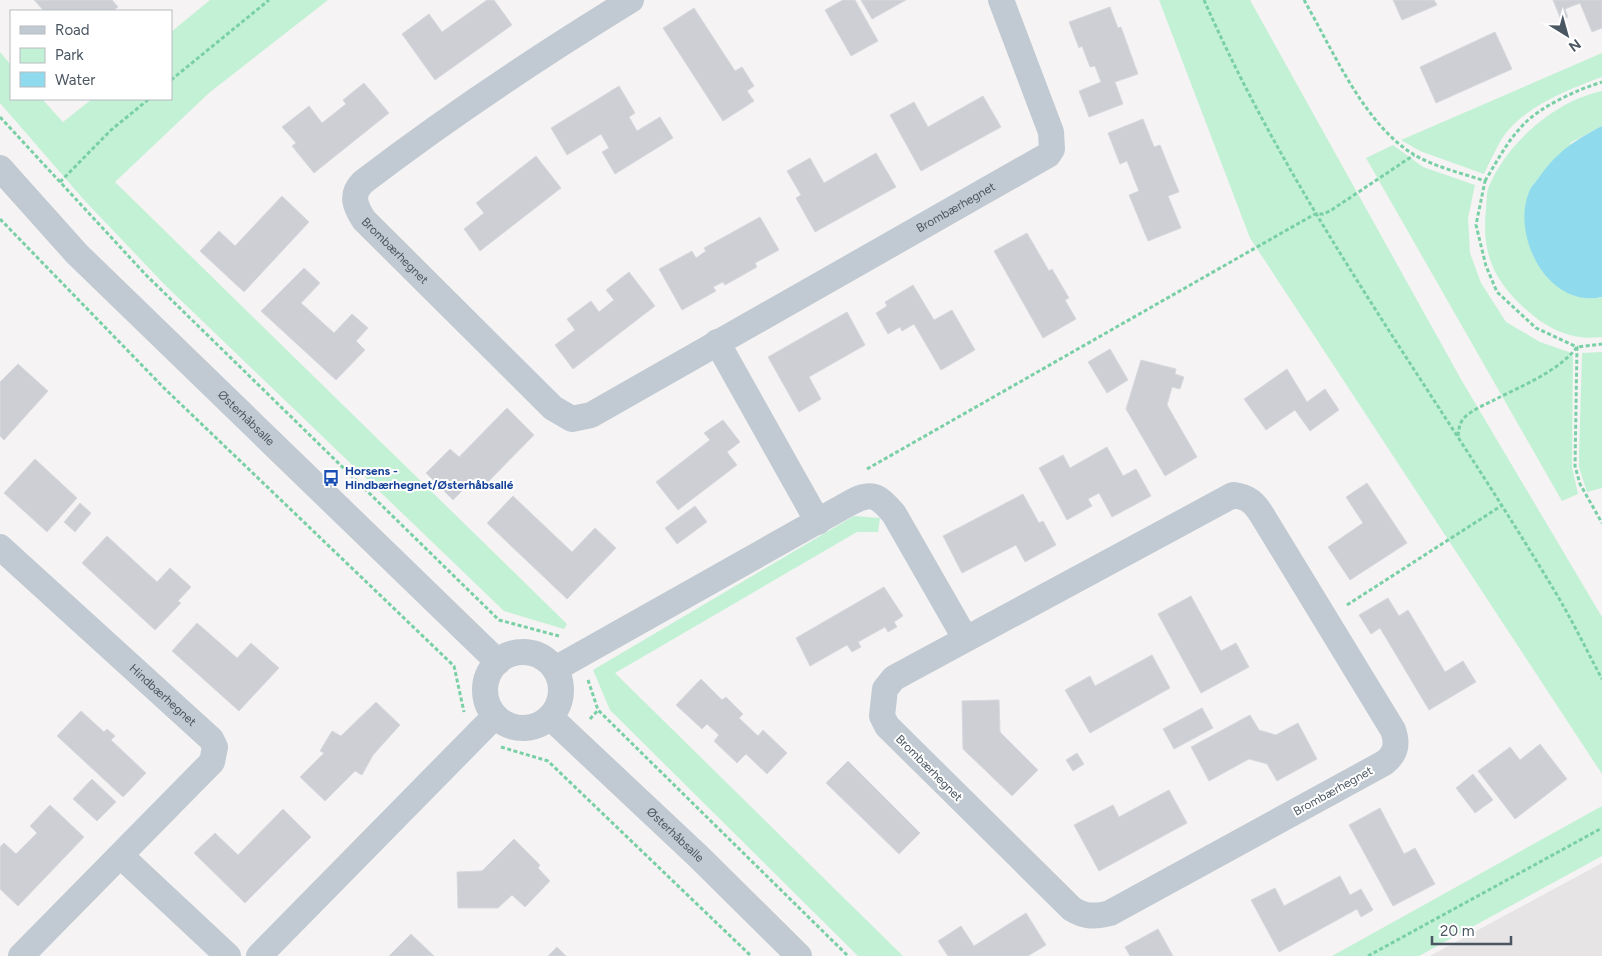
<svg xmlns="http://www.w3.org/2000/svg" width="1602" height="956" font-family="Figtree,sans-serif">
	<rect width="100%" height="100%" fill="#f5f3f3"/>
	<path fill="#e6e4e5" d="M1602,863V956H1430Z"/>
	<g fill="#c3f1d5">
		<path d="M210,0H328L209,93L115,182L567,624L564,629L504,611L166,286L85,201L0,103V52L11,65V99H42L63,122L92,99H171V32Z"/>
		<path d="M1159,0H1250L1462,381L1602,617V774L1250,238Z"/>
		<path d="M1602,53V77C1567,90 1522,107 1501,140C1495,151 1489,163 1484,174L1420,151L1401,140Z"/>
		<path d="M1602,91V126L1570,143L1599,298L1602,297V337C1575,341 1549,330 1529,312C1495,283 1481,255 1486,209C1487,202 1486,193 1489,186C1508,142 1555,101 1602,91Z"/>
		<path d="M1393,145L1423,167L1475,185L1468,218L1470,253L1481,283L1506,322L1540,342L1569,352L1573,357L1572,467L1578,494L1562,501L1366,158Z"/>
		<path d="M1602,352V488L1587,492L1579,467V455L1582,353Z"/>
		<path d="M854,516L880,518L878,532H857L615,673L903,956H858L610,710L593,670Z"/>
		<path d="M1602,806V856L1419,956H1332Z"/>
	</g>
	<path fill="#90daee" d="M1602,126V297C1548,309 1511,236 1529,192C1531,186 1537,181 1540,176C1558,151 1575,140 1602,126Z"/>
	<g fill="#cdcfd5" stroke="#d7d9de">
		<path d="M34,0H112L118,7L113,11H44Z"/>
		<path d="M487,0H494L512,25L435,80L402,34L429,14L442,32Z"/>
		<path d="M843,0H855L878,41L851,56L825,10Z"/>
		<path d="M861,0H906L872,19Z"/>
		<path d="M1393,0H1434L1437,5L1402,20Z"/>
		<path d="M1553,0H1602V28L1592,32L1580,3L1565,9L1568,17L1561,20Z"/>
		<path d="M1110,7L1118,28L1121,27L1138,74L1115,82L1123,104L1089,117L1079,91L1101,82L1095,66L1090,67L1082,46L1079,48L1069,22Z"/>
		<path d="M694,8L735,71L742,67L754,86L747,91L754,101L723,121L663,28Z"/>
		<path d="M1495,32L1512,69L1436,103L1420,67Z"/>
		<path d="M364,83L389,113L314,173L292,146L296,143L282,127L309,106L322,123L346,104L343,100Z"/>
		<path d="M619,86L635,113L629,117L637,131L660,117L673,138L615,174L602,152L609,148L601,134L567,155L551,128Z"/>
		<path d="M983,96L1001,127L921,171L890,115L914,102L928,127Z"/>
		<path d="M1143,119L1154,147L1160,145L1179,192L1168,196L1181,228L1148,241L1129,195L1139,191L1127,161L1120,164L1108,133Z"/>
		<path d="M876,153L896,187L815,232L796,198L801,195L787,171L810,158L824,183Z"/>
		<path d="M536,156L561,188L480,251L464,229L484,213L476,203Z"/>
		<path d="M282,196L309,222L244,292L200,251L219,231L235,246Z"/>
		<path d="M760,217L779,250L755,263L757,267L725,285L723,282L713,287L716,291L682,310L659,269L692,251L696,258L706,251L704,248Z"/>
		<path d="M1027,233L1049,271L1052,269L1069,298L1065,300L1076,319L1043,338L994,251Z"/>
		<path d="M304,268L320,283L301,303L334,333L352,314L368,328L356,341L365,350L336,380L261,311Z"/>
		<path d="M629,272L655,306L573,369L555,345L575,330L567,319L591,301L599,312L614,300L606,290Z"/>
		<path d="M913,285L934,320L952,310L975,350L941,370L914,324L902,331L900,327L888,334L876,313L887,306L885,302Z"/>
		<path d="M847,312L865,345L809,377L821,399L799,412L768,357Z"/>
		<path d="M1110,349L1128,380L1107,393L1088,362Z"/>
		<path d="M1141,360L1176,369L1175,374L1184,377L1180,389L1172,387L1167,405L1197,457L1165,476L1126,409Z"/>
		<path d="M18,364L48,391L4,440L0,436V382Z"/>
		<path d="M1287,369L1307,402L1325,389L1339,410L1310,431L1295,410L1266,430L1244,399Z"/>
		<path d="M507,408L534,435L483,487L475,478L453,500L426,473L450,449L459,457Z"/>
		<path d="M723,420L740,442L727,452L737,465L678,510L656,482L710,440L704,433Z"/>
		<path d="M1107,447L1123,476L1136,469L1151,496L1112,517L1099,493L1088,499L1092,506L1067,520L1039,468L1063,455L1070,468Z"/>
		<path d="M35,459L77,498L47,532L4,493Z"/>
		<path d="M1367,483L1407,543L1350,580L1328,547L1363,523L1346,497Z"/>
		<path d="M1023,494L1039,523L1043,521L1056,545L1025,562L1016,545L962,573L943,536Z"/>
		<path d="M513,496L572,552L595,528L616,548L567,599L487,523Z"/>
		<path d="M80,503L91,513L75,532L64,522Z"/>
		<path d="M695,506L707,522L677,544L665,528Z"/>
		<path d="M107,536L157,582L170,568L191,587L178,601L181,603L155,630L82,563Z"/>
		<path d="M884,587L903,616L894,622L897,627L888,632L885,627L858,642L861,647L852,652L847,645L810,666L796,638Z"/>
		<path d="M1191,596L1221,651L1236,643L1249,667L1201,693L1158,614Z"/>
		<path d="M1388,598L1399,616L1408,610L1445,672L1463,661L1476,682L1429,710L1380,628L1371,634L1359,615Z"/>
		<path d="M197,623L237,658L251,643L279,668L239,711L172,651Z"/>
		<path d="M1152,655L1170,688L1090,733L1065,690L1090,676L1095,686Z"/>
		<path d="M701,679L722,700L726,697L743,714L739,718L758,736L763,730L787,753L767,774L746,754L737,763L714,741L719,735L707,724L702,729L676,705Z"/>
		<path d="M999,700L1000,732L1038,770L1012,796L963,749L962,701Z"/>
		<path d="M376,702L400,725L373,755L362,775L355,771L325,801L300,777L324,753L320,751L332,731L341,736Z"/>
		<path d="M1202,708L1213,728L1174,749L1163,729Z"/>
		<path d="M81,711L104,732L107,729L115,736L111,740L146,773L123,797L57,736Z"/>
		<path d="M1250,715L1259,730L1276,735L1298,723L1317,759L1277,781L1267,764L1249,759L1209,781L1191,747Z"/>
		<path d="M1540,744L1567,779L1515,819L1478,771L1510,747L1520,760Z"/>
		<path d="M1077,753L1084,764L1073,771L1066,760Z"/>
		<path d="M848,761L920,833L899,854L826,783Z"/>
		<path d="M1473,774L1493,800L1475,813L1456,788Z"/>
		<path d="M92,779L116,802L97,821L73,799Z"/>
		<path d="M1169,790L1187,823L1099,871L1074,825L1113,805L1119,817Z"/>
		<path d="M50,805L84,837L18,906L0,889V847L4,843L16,854L37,833L30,826Z"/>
		<path d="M1380,808L1404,854L1415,848L1435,884L1393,906L1349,825Z"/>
		<path d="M283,809L311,837L245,903L194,853L215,833L238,855Z"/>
		<path d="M514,839L540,865L538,868L550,881L525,907L512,895L498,908H458L457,872L482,871Z"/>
		<path d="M1340,876L1350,895L1361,889L1373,910L1361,917L1357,909L1279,952L1251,900L1275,888L1284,906Z"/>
		<path d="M1026,913L1046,945L1028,956H948L938,941L961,926L974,946Z"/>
		<path d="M1158,929L1173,956H1130L1125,947Z"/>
		<path d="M411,934L434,956H389Z"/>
		<path d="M557,947L566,956H548Z"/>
	</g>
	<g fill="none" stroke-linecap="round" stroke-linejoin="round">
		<g stroke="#7ad0a6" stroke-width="3" stroke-dasharray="4 2.5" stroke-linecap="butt">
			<path d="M1204,0C1297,212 1439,397 1557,595C1573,622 1587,651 1602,679"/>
			<path d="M1304,0C1333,50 1363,123 1413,154C1434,167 1462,173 1485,181L1476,225L1486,266L1497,292L1536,328L1577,347L1575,466L1580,484L1602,523"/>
			<path d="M171,80L269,0"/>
			<path d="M0,117L146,275L499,620L559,636"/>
			<path d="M1485,181C1497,161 1508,140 1524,124C1541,106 1579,89 1602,82"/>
			<path d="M60,182L111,130L149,99"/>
			<path d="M0,219L164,388L454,666L464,712"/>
			<path d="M1458,436C1459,429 1459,424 1464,418C1472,410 1484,405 1494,400C1521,386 1558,372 1577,347L1602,344"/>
			<path d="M867,469L1315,214H1323L1330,211L1414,155"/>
			<path d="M1347,605L1501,506"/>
			<path d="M588,680L598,710L848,956"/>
			<path d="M590,719L598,710"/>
			<path d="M501,747L548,761L751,956"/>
			<path d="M1368,956L1602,828"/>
		</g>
		<g stroke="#c1cad2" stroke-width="26">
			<path id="s1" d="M631,0C538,57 449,116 363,182C350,195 355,206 364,220L553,408L572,419L591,415L1048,155L1052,149L1051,132L1001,0"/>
			<path id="s2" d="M0,168L77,254L498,662"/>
			<path d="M717,342L818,522"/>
			<path d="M1233,495C1248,497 1254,502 1262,515L1393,730C1398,744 1396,754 1384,763L1110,913C1095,917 1085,917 1072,909L887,726L882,716L885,689L894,678Z"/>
			<path id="s3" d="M0,547L211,739L215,747L212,762L21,956"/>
			<circle cx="523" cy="690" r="38"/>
			<path d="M555,669L848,504C871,491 877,494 894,514L965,638"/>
			<path id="s4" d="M550,717L699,857L799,956"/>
			<path d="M121,856L228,956"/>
			<path d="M259,956L495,716"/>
		</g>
	</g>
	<defs>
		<g id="bus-bare" transform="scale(1.35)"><path d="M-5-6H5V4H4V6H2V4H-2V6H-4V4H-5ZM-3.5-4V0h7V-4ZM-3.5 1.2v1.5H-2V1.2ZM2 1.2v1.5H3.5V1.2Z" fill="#1a4fb4" stroke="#fff" stroke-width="2.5" paint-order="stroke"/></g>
	</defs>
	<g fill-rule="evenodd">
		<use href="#bus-bare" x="331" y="478"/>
	</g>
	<g text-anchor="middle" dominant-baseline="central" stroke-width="4" stroke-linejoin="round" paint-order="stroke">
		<g font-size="12" fill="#4a5661" stroke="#fff">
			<text stroke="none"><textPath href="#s1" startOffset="1094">Brombærhegnet</textPath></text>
			<text stroke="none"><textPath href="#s1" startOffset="410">Brombærhegnet</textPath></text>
			<text stroke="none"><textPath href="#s2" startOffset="351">Østerhåbsalle</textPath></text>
			<text stroke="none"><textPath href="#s3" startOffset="220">Hindbærhegnet</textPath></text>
			<text transform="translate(929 768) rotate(45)">Brombærhegnet</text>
			<text transform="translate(1333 791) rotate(-29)">Brombærhegnet</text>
			<text stroke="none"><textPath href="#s4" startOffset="172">Østerhåbsalle</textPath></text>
		</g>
		<g font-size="12" font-weight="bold" fill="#164399" stroke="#fff" text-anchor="start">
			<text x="345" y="471">Horsens -<tspan x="345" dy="14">Hindbærhegnet/Østerhåbsallé</tspan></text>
		</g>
	</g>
	<rect x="10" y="10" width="162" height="90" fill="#ffffff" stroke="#b7bbc0"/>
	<rect x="20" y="26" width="25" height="8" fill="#c1cad2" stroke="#b7bbc0"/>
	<text x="55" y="35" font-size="15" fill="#4a5661">Road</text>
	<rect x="20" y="48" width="25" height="15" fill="#c3f1d5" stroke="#b7bbc0"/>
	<text x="55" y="60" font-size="15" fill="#4a5661">Park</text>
	<rect x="20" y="72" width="25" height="15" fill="#90daee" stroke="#b7bbc0"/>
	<text x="55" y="85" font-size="15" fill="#4a5661">Water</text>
	<g transform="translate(1567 35) rotate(143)" stroke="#ffffff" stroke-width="4" paint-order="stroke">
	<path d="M0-4L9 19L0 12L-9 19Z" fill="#4a5661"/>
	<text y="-8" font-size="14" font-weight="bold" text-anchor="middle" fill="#4a5661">N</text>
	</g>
	<path d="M1432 936v8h79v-8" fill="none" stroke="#4a5661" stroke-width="2.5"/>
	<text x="1440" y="936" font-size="15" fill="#4a5661" stroke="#ffffff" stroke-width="4" paint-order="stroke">20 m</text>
</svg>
